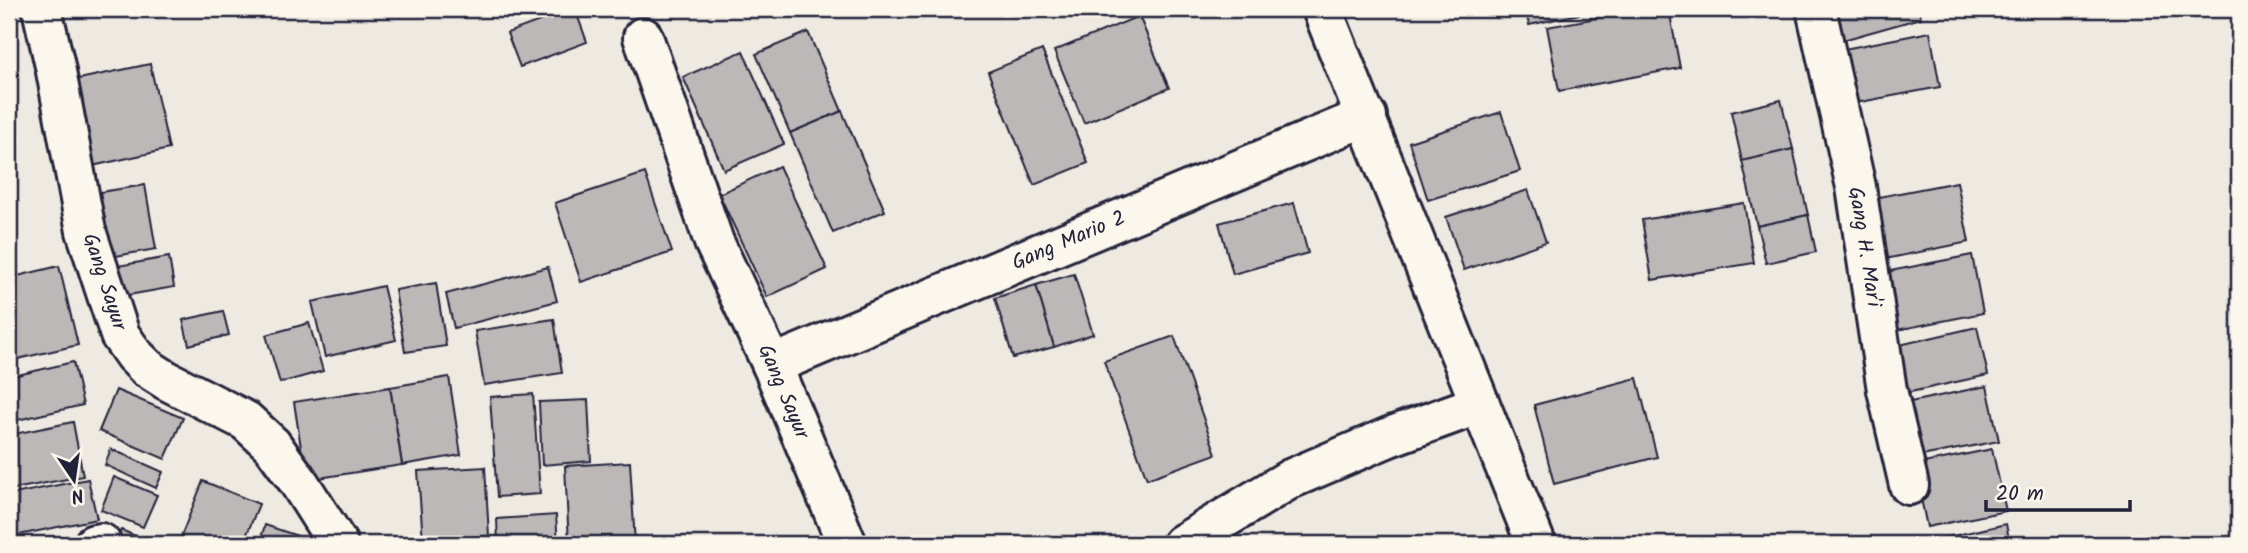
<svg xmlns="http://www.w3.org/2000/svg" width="2248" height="553" font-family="Kalam,sans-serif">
	<rect width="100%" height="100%" fill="#eeeae2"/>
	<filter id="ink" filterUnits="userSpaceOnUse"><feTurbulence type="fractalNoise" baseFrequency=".0143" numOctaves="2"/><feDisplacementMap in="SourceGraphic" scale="14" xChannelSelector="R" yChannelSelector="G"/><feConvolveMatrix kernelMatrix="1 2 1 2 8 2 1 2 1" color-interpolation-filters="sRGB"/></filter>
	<g filter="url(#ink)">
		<g fill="#bcb8b8" stroke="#22223b" stroke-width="2">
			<path d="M572,9H575L587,42L520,67L507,33Z"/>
			<path d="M1525,9H1602L1529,25Z"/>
			<path d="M1646,9H1669L1680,68L1559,91L1547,27Z"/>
			<path d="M1835,9H1919L1921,18L1843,40Z"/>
			<path d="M1139,16L1169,88L1084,123L1054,51Z"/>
			<path d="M808,32L842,111L790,133L756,54Z"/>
			<path d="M1930,32L1940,87L1850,104L1839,50Z"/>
			<path d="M1042,50L1088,163L1034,185L988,72Z"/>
			<path d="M743,51L784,144L724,170L683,77Z"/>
			<path d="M150,64L169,149L83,168L65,82Z"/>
			<path d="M1781,100L1793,149L1742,161L1731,112Z"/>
			<path d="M842,111L885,211L833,233L790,133Z"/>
			<path d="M1501,112L1520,171L1428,200L1409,142Z"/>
			<path d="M1793,149L1808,215L1757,226L1742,161Z"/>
			<path d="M779,166L827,269L767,297L719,194Z"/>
			<path d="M645,173L672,252L581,282L555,203Z"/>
			<path d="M1957,182L1969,242L1875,261L1863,200Z"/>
			<path d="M145,185L156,249L104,258L94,193Z"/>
			<path d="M1528,190L1546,242L1464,270L1446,217Z"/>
			<path d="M1294,203L1308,253L1233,274L1219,223Z"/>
			<path d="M1744,203L1754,263L1652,280L1642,220Z"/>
			<path d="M1808,215L1816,252L1766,263L1757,226Z"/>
			<path d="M1972,255L1983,313L1887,332L1875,274Z"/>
			<path d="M169,257L174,287L117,297L112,267Z"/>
			<path d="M59,266L78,345L9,361V278Z"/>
			<path d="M548,267L557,301L454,328L446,294Z"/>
			<path d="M1074,274L1093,334L1054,347L1036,285Z"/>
			<path d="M436,283L446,346L405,352L395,290Z"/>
			<path d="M1036,285L1054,347L1013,358L995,298Z"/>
			<path d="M383,286L396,340L325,357L312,302Z"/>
			<path d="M223,311L229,335L189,345L183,320Z"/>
			<path d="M554,319L562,373L484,385L475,331Z"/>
			<path d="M309,323L323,371L280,383L266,335Z"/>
			<path d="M1977,327L1988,375L1906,393L1895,346Z"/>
			<path d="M1174,336L1216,454L1147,479L1104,361Z"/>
			<path d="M73,362L83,405L9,422V377Z"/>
			<path d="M449,377L461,455L402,465L390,387Z"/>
			<path d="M1637,378L1657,457L1554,484L1534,405Z"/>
			<path d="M1987,386L1999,441L1906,459L1896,405Z"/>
			<path d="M390,387L402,465L306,480L294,402Z"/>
			<path d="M116,390L183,418L165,459L99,431Z"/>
			<path d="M533,394L540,494L497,497L490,397Z"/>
			<path d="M588,400L591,461L542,465L539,402Z"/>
			<path d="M73,422L83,476L9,490V435Z"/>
			<path d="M111,449L163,472L156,488L105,465Z"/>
			<path d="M1992,449L2006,511L1927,527L1914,465Z"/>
			<path d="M630,462L635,544H569L565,466Z"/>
			<path d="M485,467L489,536L423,541L418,471Z"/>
			<path d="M114,477L157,495L143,527L101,510Z"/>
			<path d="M88,479L97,519L9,537V495Z"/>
			<path d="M203,481L259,504L243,544H178Z"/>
			<path d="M556,515L558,544H498L497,519Z"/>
			<path d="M2006,524L2010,544H1917Z"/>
			<path d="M265,525L298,536L295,544H259Z"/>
			<path d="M121,530L155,544H114Z"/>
		</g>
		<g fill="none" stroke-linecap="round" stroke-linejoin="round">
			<g stroke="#22223b" stroke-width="44">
				<g id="minor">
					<path d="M42,9L55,66L86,231L120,335L134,355L147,368L166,380L246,421L272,445L298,481L338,544"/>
					<path d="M1322,9L1536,544"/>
					<path d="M1816,9L1856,187L1887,390L1909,485"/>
					<path d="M643,37L714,242L772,365L847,544"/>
					<path d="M772,365L1367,116"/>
					<path d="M94,544L101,543"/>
					<path d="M1182,544L1290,479L1389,437L1480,404"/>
				</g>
			</g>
			<use href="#minor" stroke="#fbf7ec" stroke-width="38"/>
		</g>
	</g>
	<g text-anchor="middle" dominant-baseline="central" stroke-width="5" stroke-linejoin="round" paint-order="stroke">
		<g font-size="21" fill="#22223b" stroke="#fbf7ec">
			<text transform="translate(1069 241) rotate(-23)">Gang Mario 2</text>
			<text transform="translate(1864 247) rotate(81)">Gang H. Mar'i</text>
			<text transform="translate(104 282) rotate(72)">Gang Sayur</text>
			<text transform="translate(783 392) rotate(67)">Gang Sayur</text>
		</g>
	</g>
	<rect width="2248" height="553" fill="none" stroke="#fbf7ec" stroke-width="35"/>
	<rect x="18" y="18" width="2213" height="518" fill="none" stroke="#22223b" stroke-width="2.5" filter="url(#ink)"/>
	<g transform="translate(74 480) rotate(167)" stroke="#fbf7ec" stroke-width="5" paint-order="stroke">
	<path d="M0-5L12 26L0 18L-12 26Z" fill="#22223b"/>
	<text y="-10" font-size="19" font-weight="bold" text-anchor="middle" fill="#22223b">N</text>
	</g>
	<path d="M1986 500v10h144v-10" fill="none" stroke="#22223b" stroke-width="3.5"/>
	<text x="1996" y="500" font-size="21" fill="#22223b" stroke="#fbf7ec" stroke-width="5" paint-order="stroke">20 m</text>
</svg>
